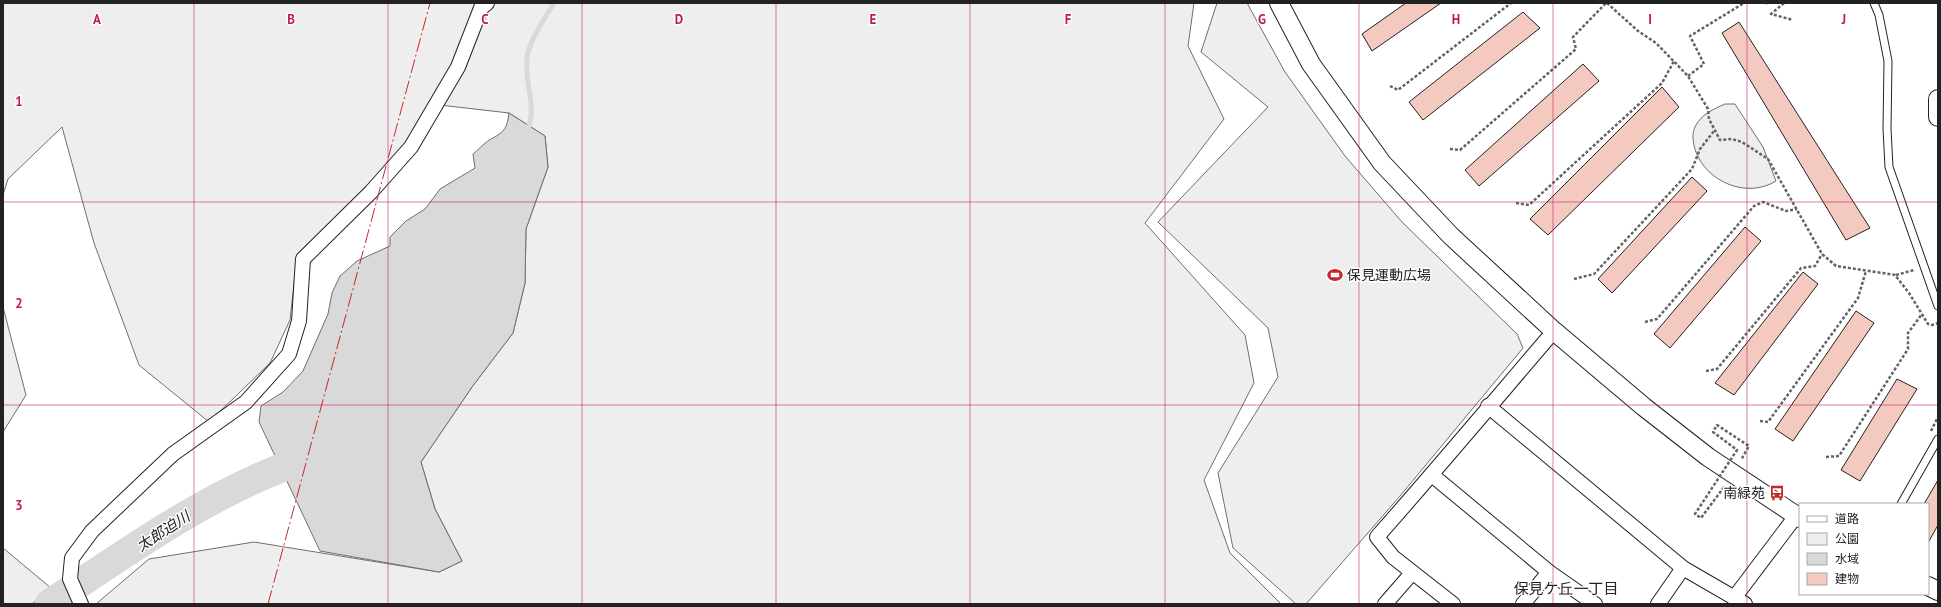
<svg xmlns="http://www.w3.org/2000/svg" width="1941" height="607" font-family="'PT Sans','Noto Sans JP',sans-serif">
	<rect width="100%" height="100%" fill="#fff"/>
	<g fill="#eee" stroke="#6f6f6f">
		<path d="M3,3H1194L1188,46L1224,119L1145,223L1245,335L1254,383L1204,480L1230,553L1281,604H96L149,559L254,542L439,572L462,561L435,509L421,462L472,387L513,333L525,283L526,229L548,167L545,136L509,113L431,104L410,147L297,257L290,320L270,363L209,422L139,365L94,243L62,127L8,179L3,195Z"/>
		<path d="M1217,3H1247L1285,72L1345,156L1402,222L1517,334L1523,348L1400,496L1306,604H1296L1233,548L1218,473L1278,377L1268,328L1158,222L1268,107L1201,52Z"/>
		<path d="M1725,104H1735L1763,147L1776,181C1747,199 1707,182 1696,152C1693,144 1691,133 1696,125C1702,114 1714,109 1725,104Z"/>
		<path d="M3,307L26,395L3,432Z"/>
		<path d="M3,548L51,588L32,604H3Z"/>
	</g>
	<path fill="#d9d9d9" stroke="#6f6f6f" d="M509,113L545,136L548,167L526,229L525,283L513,333L472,387L421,462L435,509L462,561L439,572L320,551L259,422L261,406L283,392L303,371L328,314L332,293L340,276L357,261L390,246V237L406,221L425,209L440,189L475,168L473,154C479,149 486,141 493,138C505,131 507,128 509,113Z"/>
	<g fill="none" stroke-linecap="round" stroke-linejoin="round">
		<path stroke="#d9d9d9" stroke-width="5" d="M527,132C538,107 524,84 527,59C528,42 545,18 554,3"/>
		<path stroke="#d9d9d9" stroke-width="29" d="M49,604C124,554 198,501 281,468"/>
	</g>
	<g fill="#f3c9c0" stroke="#222">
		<path d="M1406,3H1441L1372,51L1362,34Z"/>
		<path d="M1523,12L1540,28L1423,120L1409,102Z"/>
		<path d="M1739,22L1870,228L1846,240L1722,33Z"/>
		<path d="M1583,64L1599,81L1479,186L1465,170Z"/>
		<path d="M1662,87L1679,107L1548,235L1530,219Z"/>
		<path d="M1692,177L1707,191L1612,293L1598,279Z"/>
		<path d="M1745,227L1761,241L1670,348L1654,334Z"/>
		<path d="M1803,272L1818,284L1734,395L1715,383Z"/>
		<path d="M1856,311L1874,323L1793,441L1775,429Z"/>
		<path d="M1897,379L1917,389L1860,481L1841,470Z"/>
		<path d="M1938,480V525L1928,543V504H1924Z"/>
	</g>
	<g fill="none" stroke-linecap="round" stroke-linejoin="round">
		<g stroke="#222" stroke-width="9">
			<g id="service">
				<path d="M1874,3L1879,15L1888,61L1887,129L1889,167L1938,306"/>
				<path d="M1901,504L1938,439"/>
			</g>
		</g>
		<g stroke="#222" stroke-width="16">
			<g id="minor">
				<path d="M1488,406L1683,568L1745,604"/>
				<path d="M1432,475L1549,572L1595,604"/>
				<path d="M1734,598L1796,516"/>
				<path d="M81,604L70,579L72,558L92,531L173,454L246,402L289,354L299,321L303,259L371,192L411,147L458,67L481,8L487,3"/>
				<path d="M1385,604L1412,573"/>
				<path d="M1453,604L1393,557L1377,537C1437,469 1495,400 1554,331"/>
				<path d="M1523,604L1549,572"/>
				<path d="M1658,604L1683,568"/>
			</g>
		</g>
		<g stroke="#222" stroke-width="20">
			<g id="tertiary">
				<path d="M1279,3L1311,64L1382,163L1451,236L1554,331L1644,407L1708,457L1800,518"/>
				<path d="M1938,99V117"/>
				<path d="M1928,586L1938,591"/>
			</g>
		</g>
		<g stroke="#646464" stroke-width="2.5" stroke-dasharray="3 2" stroke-linecap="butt">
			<path d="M1607,3L1638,31L1656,43L1688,76L1708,109L1709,119L1720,140L1732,139L1742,142L1768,159L1822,254L1836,266L1895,275L1909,293L1928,324L1932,325L1938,323"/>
			<path d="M1765,3H1769"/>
			<path d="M1784,3L1771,14L1793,20"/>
			<path d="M1688,76L1704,64L1690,36L1744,3"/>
			<path d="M1390,86L1398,90L1511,3"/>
			<path d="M1450,149L1460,150L1576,49L1573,37L1606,3"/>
			<path d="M1516,203L1529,205L1662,83L1674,61"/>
			<path d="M1896,275L1914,270"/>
			<path d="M1574,279L1594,274L1692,169L1700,149L1714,131"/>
			<path d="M1645,322L1657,319L1754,206L1763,202L1786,211L1797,209"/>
			<path d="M1706,371L1717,369L1801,268L1815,266L1822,254"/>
			<path d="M1760,421L1768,422L1858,298L1866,271"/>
			<path d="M1931,431L1938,417"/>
			<path d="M1826,457L1839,456L1908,349V333L1922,314"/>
		</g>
		<use href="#service" stroke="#fff" stroke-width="7"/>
		<use href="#minor" stroke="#fff" stroke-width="14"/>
		<use href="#tertiary" stroke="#fff" stroke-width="18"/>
		<path stroke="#646464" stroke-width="2.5" stroke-dasharray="3 2" stroke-linecap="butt" d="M1724,487L1701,518L1695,514L1737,450L1713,432L1717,425L1749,446L1741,460"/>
		<path stroke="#c62828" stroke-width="1" stroke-dasharray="14 3 2 3" stroke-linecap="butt" d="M268,604L430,3"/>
	</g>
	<path fill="none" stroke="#c2185b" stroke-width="1" stroke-opacity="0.55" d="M194,3V604M388,3V604M582,3V604M776,3V604M970,3V604M1165,3V604M1359,3V604M1553,3V604M1747,3V604M3,202H1938M3,405H1938"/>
	<defs>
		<g id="stadium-bare" transform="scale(1.2)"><path d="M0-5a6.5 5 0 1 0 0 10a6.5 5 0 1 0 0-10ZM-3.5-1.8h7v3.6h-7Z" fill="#c62828" stroke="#fff" stroke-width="2.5" paint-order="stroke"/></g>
		<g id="bus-bare" transform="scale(1.2)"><path d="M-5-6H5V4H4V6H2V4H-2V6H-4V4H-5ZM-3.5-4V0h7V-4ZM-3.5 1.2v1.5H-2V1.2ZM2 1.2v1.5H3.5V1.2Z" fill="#c62828" stroke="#fff" stroke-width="2.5" paint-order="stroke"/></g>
	</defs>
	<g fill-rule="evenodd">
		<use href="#stadium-bare" x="1335" y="275"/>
		<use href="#bus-bare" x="1777" y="493"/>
	</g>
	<g text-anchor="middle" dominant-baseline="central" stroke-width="3" stroke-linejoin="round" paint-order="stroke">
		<g font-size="14" fill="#222" stroke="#fff" text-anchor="start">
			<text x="1347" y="275">保見運動広場</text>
			<text x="1765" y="493" text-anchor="end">南緑苑</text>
		</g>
		<g font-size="15" font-style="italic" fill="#222" stroke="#fff">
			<text transform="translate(163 531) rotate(-33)">太郎迫川</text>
		</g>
		<g font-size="15" fill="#222" stroke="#fff">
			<text x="1566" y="588">保見ケ丘一丁目</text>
		</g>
	</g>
	<g font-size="13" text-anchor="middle" font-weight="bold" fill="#c2185b" stroke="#fff" stroke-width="3" stroke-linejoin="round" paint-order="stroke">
		<text x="97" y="24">A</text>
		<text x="291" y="24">B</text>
		<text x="485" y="24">C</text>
		<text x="679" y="24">D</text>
		<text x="873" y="24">E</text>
		<text x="1068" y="24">F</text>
		<text x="1262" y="24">G</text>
		<text x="1456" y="24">H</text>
		<text x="1650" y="24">I</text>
		<text x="1844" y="24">J</text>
		<text x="19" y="106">1</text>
		<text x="19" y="308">2</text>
		<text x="19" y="510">3</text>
	</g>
	<rect width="1941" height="607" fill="none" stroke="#222222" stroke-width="8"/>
	<rect x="1799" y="503" width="130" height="92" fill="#ffffff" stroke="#a7a7a7"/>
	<rect x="1807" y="516" width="20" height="6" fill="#ffffff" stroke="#a7a7a7"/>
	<text x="1835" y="523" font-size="12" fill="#222222">道路</text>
	<rect x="1807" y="533" width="20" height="12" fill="#eeeeee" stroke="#a7a7a7"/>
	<text x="1835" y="543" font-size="12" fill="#222222">公園</text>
	<rect x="1807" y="553" width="20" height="12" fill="#d9d9d9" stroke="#a7a7a7"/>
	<text x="1835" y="563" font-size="12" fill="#222222">水域</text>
	<rect x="1807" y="573" width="20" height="12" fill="#f3c9c0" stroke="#a7a7a7"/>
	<text x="1835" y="583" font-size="12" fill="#222222">建物</text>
</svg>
